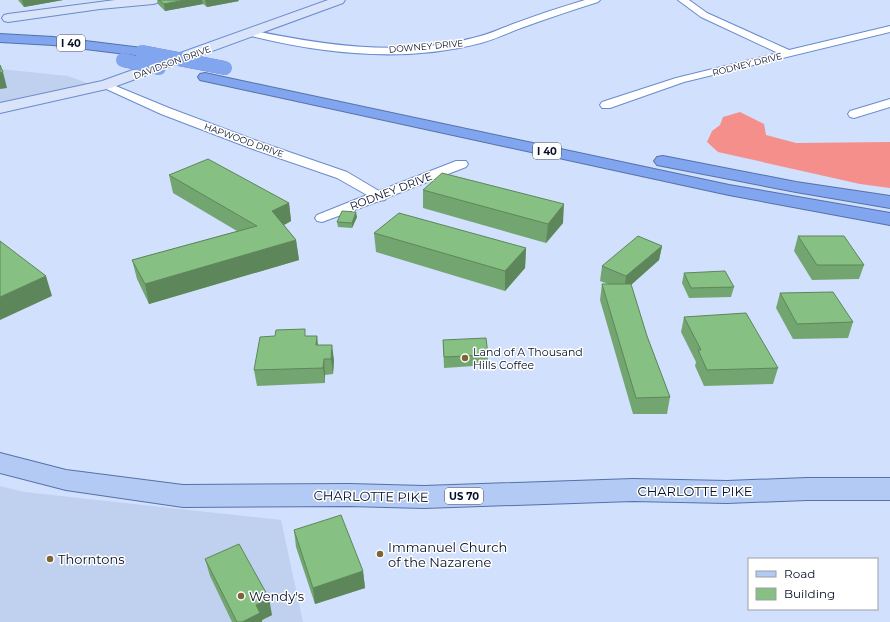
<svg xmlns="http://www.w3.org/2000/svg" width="890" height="622" font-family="Montserrat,sans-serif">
	<rect width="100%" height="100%" fill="#d1e0fd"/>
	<g fill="#c0d0ef">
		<path d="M0,69L68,76L93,85L0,103Z"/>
		<path d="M0,486L24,492L281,520L303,622H0Z"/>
	</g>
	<path fill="#f58f8b" d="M740,112L764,124L766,135L796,143L890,142V188L860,184L718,152L707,142L712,131L720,125L723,117Z"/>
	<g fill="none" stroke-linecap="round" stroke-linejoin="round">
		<g stroke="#698bcc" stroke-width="2">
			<g id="street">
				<path d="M585,0H600L598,2C572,10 546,19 521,28C508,33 495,39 481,43C406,63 322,54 247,35L246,33L251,30C322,45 401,57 473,38C487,35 500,29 513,24C537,15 561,7 585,0Z"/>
				<path d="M678,0H689L707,13L789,50L890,26V32L684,82L610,108H602L600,105L602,102L676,78L778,53L701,17Z"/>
				<path d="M106,82L169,108L260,142L347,172L379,191L456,161H466L468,164L466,167L386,198L385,200L379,201L322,222L317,221L315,218L317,215L367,195L337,178L250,148L161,114L102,87L100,85L102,83Z"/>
				<path d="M890,99V107L854,118L850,117L848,114L850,111Z"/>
			</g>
		</g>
		<g stroke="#698bcc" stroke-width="2">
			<g id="secondary">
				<path d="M115,0H159L157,3L153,4L100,9L8,22L4,21L2,18L4,15L8,14Z"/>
				<path d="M328,0H345L343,3L111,88L0,113V103L102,81Z"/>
			</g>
		</g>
		<g stroke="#5571a9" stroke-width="2">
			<path id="primary" d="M0,453L66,470L183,485L349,484L424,486L633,479L727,481L807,478H890V500H807L727,503L633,501L424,508L349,506L183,507L66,490L0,473Z"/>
		</g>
		<g stroke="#5571a9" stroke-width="2">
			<g id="highway">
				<path d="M0,34L53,37L142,48L147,49L149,52L147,55L142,56L53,45L0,42Z"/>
				<path d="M205,73L729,185L890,213V225L729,195L200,80L198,77L200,74Z"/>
				<path d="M663,156L796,182L890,196V208L796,192L657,165L654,161L657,157Z"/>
			</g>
		</g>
		<use href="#street" fill="#fff" fill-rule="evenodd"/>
		<use href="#secondary" fill="#d9e4fa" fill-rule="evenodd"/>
		<use href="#primary" fill="#b3caf5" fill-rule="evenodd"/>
		<use href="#highway" fill="#81a6ef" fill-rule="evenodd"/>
		<g stroke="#5571a9" stroke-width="14" stroke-linecap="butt">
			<g id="highway-bridge">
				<path d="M142,52L225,68"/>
				<path d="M123,60L159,68"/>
			</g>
		</g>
		<use href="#highway-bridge" stroke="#81a6ef" stroke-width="14"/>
	</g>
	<g fill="#73a570">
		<path d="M18,0H63L24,7Z"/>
		<path d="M157,0H238L239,1L207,7L203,4L165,11L158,4Z"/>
		<path d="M169,175L289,203L291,221L284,225L296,240L299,260L149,304L137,279L132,260L237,231L173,193Z"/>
		<path d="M423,190L563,223L546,243L423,208Z"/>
		<path d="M357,217L352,228L338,227L337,222Z"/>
		<path d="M374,233L526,248L525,268L505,291L376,252Z"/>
		<path d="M798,236L864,265L859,279L812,280L794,251Z"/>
		<path d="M662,246L659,260L631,285L647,336L670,397L667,414H633L600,300L602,284H608L600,281L602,266Z"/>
		<path d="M684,273L734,287L731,297L689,298L682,283Z"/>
		<path d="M780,293L853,322L848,338L793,339L776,308Z"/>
		<path d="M684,317L778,368L773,384L704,386L695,366L696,362L681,332Z"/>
		<path d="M306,336H317L318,345L334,360L333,374L325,375V383L257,386L254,370Z"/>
		<path d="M443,340L488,355V365L444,368Z"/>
		<path d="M294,530L363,571L365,588L315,604L296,547Z"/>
		<path d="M205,559L272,615L262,620V622H232L210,576Z"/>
	</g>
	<g fill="#5e865b">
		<path d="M22,0H63L24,7Z"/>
		<path d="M185,0H202L203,4L165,11L164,4Z"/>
		<path d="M205,0H238L239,1L207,7Z"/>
		<path d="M3,72L7,88L0,89V73Z"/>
		<path d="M289,203L291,221L275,230L272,211Z"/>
		<path d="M564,204L563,223L546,243L548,224Z"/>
		<path d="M356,212L357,217L352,228V223Z"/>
		<path d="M296,240L299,260L149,304L145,284Z"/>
		<path d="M662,246L659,260L624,291L626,276Z"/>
		<path d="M526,248L525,268L505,291V271Z"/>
		<path d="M46,276L52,296L0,320V297Z"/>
		<path d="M317,336L318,351L316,345Z"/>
		<path d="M332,345L334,360L333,374L331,359Z"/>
		<path d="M324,359L325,375V383L323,368Z"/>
		<path d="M363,571L365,588L315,604L313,588Z"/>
		<path d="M269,598L272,615L262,620V622H242L256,605Z"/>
	</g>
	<g fill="#86c082" stroke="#5e865b">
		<path d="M159,0H185L164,4Z"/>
		<path d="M0,65L3,72L0,73Z"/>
		<path d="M208,159L289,203L272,211L296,240L145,284L132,260L257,226L169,175Z"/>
		<path d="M442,173L564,204L548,224L423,190Z"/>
		<path d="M342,211L356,212L352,223L337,222Z"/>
		<path d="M399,213L526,248L505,271L374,233Z"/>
		<path d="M638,236L662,246L626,276L602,266Z"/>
		<path d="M798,236H844L864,265H817Z"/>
		<path d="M0,241L46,276L0,297Z"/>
		<path d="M725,271L734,287L691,288L684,273Z"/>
		<path d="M602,284H631L647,336L670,397L636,398Z"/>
		<path d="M833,292L853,322L797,324L780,293Z"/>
		<path d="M746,313L778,368L707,370L698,350H701L684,317Z"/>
		<path d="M305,329V336H317L316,345H332L331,359H324L323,368L254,370L260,337L275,336L276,330Z"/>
		<path d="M486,338L488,355L444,357L443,340Z"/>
		<path d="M341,515L363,571L313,588L294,530Z"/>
		<path d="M239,544L269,598L256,605L260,613L242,622H237L205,559Z"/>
	</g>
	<g fill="#7d6535" stroke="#fff" stroke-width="1.5">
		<circle cx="465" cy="358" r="4"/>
		<circle cx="380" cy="554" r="4"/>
		<circle cx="50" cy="559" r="4"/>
		<circle cx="241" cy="596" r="4"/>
	</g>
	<g text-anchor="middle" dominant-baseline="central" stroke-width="3" stroke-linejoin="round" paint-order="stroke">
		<g font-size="9" fill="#040e26" stroke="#fff">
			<text transform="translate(426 46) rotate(-5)">DOWNEY DRIVE</text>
			<text transform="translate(172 62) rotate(-20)">DAVIDSON DRIVE</text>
			<text transform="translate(747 64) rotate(-14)">RODNEY DRIVE</text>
			<text transform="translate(244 140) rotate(20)">HAPWOOD DRIVE</text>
		</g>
		<g fill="#fff" stroke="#4f5667" stroke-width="1">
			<rect x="57" y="35" width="28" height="16" rx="3"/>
			<rect x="533" y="143" width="28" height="16" rx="3"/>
			<rect x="445" y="488" width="38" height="16" rx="3"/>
		</g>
		<g font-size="10" font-weight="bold" fill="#040e26">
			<text x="71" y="43">I 40</text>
			<text x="547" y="151">I 40</text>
			<text x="464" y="496">US 70</text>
		</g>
		<g font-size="11" fill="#040e26" stroke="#fff">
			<text transform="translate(391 191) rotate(-21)">RODNEY DRIVE</text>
		</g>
		<g font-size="11" fill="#040e26" stroke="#fff" text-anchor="start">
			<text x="473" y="352">Land of A Thousand<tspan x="473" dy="13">Hills Coffee</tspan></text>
		</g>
		<g font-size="13" fill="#040e26" stroke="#fff">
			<text x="695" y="491">CHARLOTTE PIKE</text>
			<text transform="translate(371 496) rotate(1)">CHARLOTTE PIKE</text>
		</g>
		<g font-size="13" fill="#040e26" stroke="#fff" text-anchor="start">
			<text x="388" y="547">Immanuel Church<tspan x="388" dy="15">of the Nazarene</tspan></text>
			<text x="58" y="559">Thorntons</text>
			<text x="249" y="596">Wendy's</text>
		</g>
	</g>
	<rect x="748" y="558" width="130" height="52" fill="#ffffff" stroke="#9b9fa8"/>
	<rect x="756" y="571" width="20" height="6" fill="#b3caf5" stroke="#9b9fa8"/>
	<text x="784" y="578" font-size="12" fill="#040e26">Road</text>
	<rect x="756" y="588" width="20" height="12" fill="#86c082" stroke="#9b9fa8"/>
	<text x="784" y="598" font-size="12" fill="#040e26">Building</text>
</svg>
